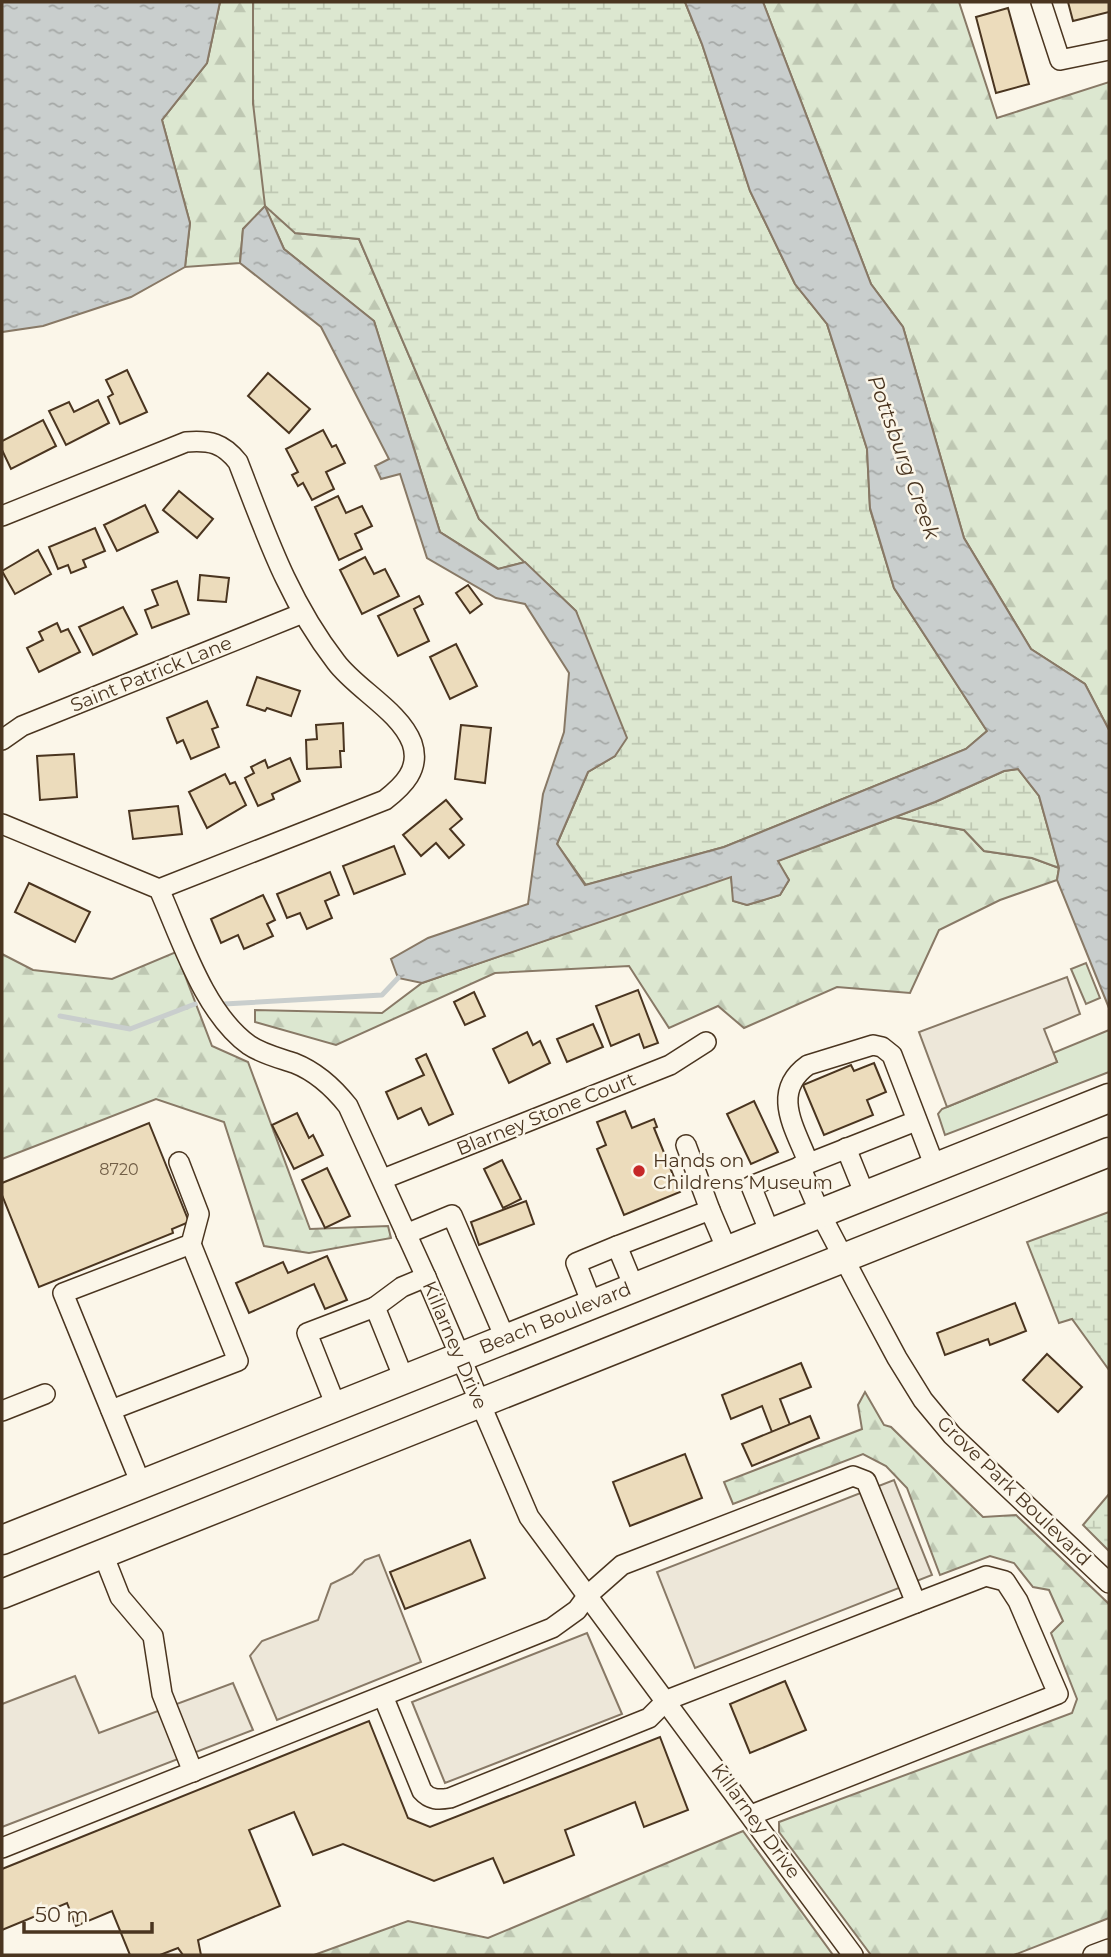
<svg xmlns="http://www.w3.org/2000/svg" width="1111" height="1957" font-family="Montserrat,sans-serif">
	<defs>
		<pattern id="forest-firs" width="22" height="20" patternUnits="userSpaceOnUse" patternTransform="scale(1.75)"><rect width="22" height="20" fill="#dce7d0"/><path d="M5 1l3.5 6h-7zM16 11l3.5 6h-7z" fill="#bec7b2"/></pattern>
		<pattern id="wetland-marsh" width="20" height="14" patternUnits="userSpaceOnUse" patternTransform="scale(1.75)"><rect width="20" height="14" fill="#dce7d0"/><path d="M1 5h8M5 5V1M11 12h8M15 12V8" fill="none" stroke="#bec7b2"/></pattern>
		<pattern id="water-ripples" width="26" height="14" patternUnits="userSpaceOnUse" patternTransform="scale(1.75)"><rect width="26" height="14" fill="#c9cecd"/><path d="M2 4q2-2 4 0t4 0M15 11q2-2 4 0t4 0" fill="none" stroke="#a5a8a6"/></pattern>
	</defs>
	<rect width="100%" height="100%" fill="#fbf6e9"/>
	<g fill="#dce7d0" stroke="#887966" stroke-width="2">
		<path d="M1086,963L1100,998L1086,1004L1071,969Z"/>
		<path d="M1109,1030V1072L945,1135L938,1114L942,1109L1057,1062L1053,1053Z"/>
	</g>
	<g fill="url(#forest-firs)" stroke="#887966" stroke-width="2">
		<path d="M220,2H253V103L295,233L359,239L479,519L525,562L499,569L440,532L374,321L284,249L265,207L243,229L240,263L185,267L190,223L162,120L207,63Z"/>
		<path d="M763,2H959L997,118L1109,82V730L1085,684L1031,649L964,538L903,327L871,284Z"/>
		<path d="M895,817L964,830L984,851L1032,858L1059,868L1057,880L1000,900L939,930L910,993L837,987L744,1028L718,1006L669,1028L629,966L495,973L336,1045L255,1022V1010L382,1013L422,983L731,876L734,901L747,905L780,895L789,880L777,861Z"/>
		<path d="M176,952L212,1046L248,1062L310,1229L388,1226L391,1238L309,1253L264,1246L224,1122L156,1099L2,1159V954L33,970L112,979Z"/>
		<path d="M865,1392L884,1425L891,1427L983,1517L1016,1515L1109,1604V1918L1014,1955H871L779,1832V1822L1072,1713L1077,1699L1051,1633L1063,1621L1049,1590L1033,1587L1014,1563L990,1556L940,1575L907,1488L886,1466L863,1454L733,1504L724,1482L862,1429L858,1405Z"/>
		<path d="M743,1831L833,1955H314L408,1921L488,1938Z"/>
	</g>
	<g fill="url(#wetland-marsh)" stroke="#887966" stroke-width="2">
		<path d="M253,2H685L702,44L750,191L795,284L827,324L867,449L870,509L894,588L987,731L966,749L724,847L586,885L557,844L588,772L615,756L576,611L479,519L359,239L295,233L265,206L253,103Z"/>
		<path d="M1018,769L1039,796L1059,868L1032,858L984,851L964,830L895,817L935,802L1004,771Z"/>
		<path d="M1109,1212V1370L1072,1319L1059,1323L1027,1242Z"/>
		<path d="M1109,1494V1551L1083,1525Z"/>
	</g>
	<g fill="#ede7d9" stroke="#887966" stroke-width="2">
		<path d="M1067,977L1080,1014L1044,1029L1057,1062L947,1107L919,1032Z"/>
		<path d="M894,1480L932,1575L695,1668L657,1572Z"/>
		<path d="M379,1555L421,1662L277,1720L250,1656L262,1641L318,1620L331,1584L352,1574L365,1560Z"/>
		<path d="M587,1633L622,1714L445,1783L412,1702Z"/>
		<path d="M75,1676L99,1733L233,1683L253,1730L2,1827V1704Z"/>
	</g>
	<g fill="url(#water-ripples)" stroke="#887966" stroke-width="2">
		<path d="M2,2H220L207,63L162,120L190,223L185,267L131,297L43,326L2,332Z"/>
		<path d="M685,2H763L871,284L903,327L964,538L1031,649L1085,684L1109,730V1008L1057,880L1059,868L1039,796L1018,769L1004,771L935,802L778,861L789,880L780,895L747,905L733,901L731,877L422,983L398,978L391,959L428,938L528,904L543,794L564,732L569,673L525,604L496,598L427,558L400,474L381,479L375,466L389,459L321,327L240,263L243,229L265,206L284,249L374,321L440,532L498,569L525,562L576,611L627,738L615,756L588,772L557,844L585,885L724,847L966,749L987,731L894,588L870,508L867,449L827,324L795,284L750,191L702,44Z"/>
	</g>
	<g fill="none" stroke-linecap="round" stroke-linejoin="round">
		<g stroke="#c9cecd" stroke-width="5">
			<path d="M224,1004L382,995L398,978"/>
			<path d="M60,1016L130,1029L195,1004"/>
		</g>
	</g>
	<g fill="#ecdcbc" stroke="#4a3520" stroke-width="2">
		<path d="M1068,2H1109V12L1073,21Z"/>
		<path d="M1008,8L1029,84L996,93L976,17Z"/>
		<path d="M127,370L147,412L120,424L108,397L113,394L106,380Z"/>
		<path d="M268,373L310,409L289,433L248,396Z"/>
		<path d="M98,400L109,423L66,445L49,411L69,402L74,412Z"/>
		<path d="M43,420L56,446L11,469L2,450V441Z"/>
		<path d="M323,430L332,447L336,445L345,463L326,472L334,489L312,500L303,483L298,486L292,475L298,472L286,449Z"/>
		<path d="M179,491L213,519L197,538L163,510Z"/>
		<path d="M338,496L346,513L362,506L372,526L355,534L362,549L339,560L315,507Z"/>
		<path d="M145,505L158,532L117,551L104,525Z"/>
		<path d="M95,528L105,551L83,560L86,567L71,573L68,565L58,569L49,547Z"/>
		<path d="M38,550L51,574L15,594L2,571Z"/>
		<path d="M365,557L374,574L385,569L399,596L362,614L340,570Z"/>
		<path d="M200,575L229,578L226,602L198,600Z"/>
		<path d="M177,581L189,614L152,628L145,610L158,605L152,590Z"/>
		<path d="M468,585L482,604L470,613L456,593Z"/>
		<path d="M419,596L423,604L414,609L429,641L398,656L378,616Z"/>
		<path d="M123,607L137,634L93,655L79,627Z"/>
		<path d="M57,623L61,632L68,629L80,652L39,672L27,648L43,640L39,632Z"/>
		<path d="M456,644L477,686L450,699L430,657Z"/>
		<path d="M257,677L300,691L291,716L267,708L265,711L247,705Z"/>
		<path d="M207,701L218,727L212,729L219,747L191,759L183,740L177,743L167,718Z"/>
		<path d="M343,723L344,751H340L341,767L307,769L306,740L317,739L316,725Z"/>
		<path d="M461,725L491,728L485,783L455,779Z"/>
		<path d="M74,754L77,797L40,800L37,756Z"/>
		<path d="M290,758L300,781L272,794L274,799L258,806L245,778L254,773L251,767L265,760L268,768Z"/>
		<path d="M225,774L230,784L235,782L246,805L207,828L189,792Z"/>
		<path d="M446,800L462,819L450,829L464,845L449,858L436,843L421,856L403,835Z"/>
		<path d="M178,806L182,834L133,839L129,811Z"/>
		<path d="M394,846L405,874L354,894L343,866Z"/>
		<path d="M330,872L339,895L325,901L332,918L307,929L300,913L287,918L277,894Z"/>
		<path d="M29,883L90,912L75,942L15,912Z"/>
		<path d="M263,895L275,920L267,924L273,936L244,949L238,935L221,943L211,919Z"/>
		<path d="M638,990L658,1043L644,1048L639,1034L611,1046L596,1006Z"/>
		<path d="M474,992L485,1016L465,1025L454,1002Z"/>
		<path d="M593,1024L603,1047L567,1062L557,1039Z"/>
		<path d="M527,1032L533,1045L540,1041L550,1063L509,1083L493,1049Z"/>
		<path d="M426,1054L453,1114L429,1125L421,1108L398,1119L386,1092L424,1075L416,1059Z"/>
		<path d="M874,1063L886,1092L867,1100L873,1115L824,1135L803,1085L851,1065L854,1071Z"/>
		<path d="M754,1101L778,1152L751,1164L727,1114Z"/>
		<path d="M625,1111L632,1128L654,1119L657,1127L654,1128L680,1192L624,1215L597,1149L606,1145L597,1122Z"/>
		<path d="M297,1113L309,1138L313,1135L323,1155L294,1169L272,1125Z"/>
		<path d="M149,1123L189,1222L172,1229L173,1233L39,1287L2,1195V1183Z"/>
		<path d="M502,1160L521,1199L503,1208L484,1169Z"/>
		<path d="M327,1168L350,1216L325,1228L302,1180Z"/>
		<path d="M526,1201L534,1224L479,1245L471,1222Z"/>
		<path d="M327,1256L347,1300L325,1309L314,1284L249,1313L236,1283L283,1262L288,1273Z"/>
		<path d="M1015,1303L1026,1331L990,1345L988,1339L945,1355L937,1333Z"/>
		<path d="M1047,1354L1082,1387L1058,1412L1023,1380Z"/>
		<path d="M801,1363L811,1387L780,1399L790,1425L772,1432L762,1406L731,1419L722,1395Z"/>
		<path d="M810,1416L819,1438L752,1466L742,1444Z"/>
		<path d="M685,1454L702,1498L630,1526L613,1482Z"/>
		<path d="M470,1540L485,1578L405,1609L390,1572Z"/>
		<path d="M785,1681L806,1730L750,1753L730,1704Z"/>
		<path d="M369,1721L408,1818L430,1827L660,1737L688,1810L644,1827L635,1802L565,1830L574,1855L504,1883L493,1858L434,1881L343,1844L313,1855L294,1812L249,1830L280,1906L198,1940L201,1955H183L178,1948L160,1955H130L112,1911L76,1926L67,1903L2,1930V1869Z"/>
	</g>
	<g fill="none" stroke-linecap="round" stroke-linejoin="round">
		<g stroke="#4a3520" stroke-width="22">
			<g id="minor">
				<path d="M1041,2L1060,60L1109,50"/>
				<path d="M2,516L186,442C210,440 223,443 238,462C266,534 288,600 336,662C356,689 400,711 412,743C421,769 403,786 385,800L159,889"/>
				<path d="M2,740L22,726L303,613"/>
				<path d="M2,824L159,889C181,938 204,1013 249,1045C262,1054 279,1058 294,1063C317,1072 333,1087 348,1106L426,1277L529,1517L853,1955"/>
				<path d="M686,1145L710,1210"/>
				<path d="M846,1148L865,1195"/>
				<path d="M808,1162C795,1128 770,1092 808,1065L873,1045L882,1047L892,1055L935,1167"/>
				<path d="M800,1166L820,1213L861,1291L897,1358L923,1400L952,1435L1109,1583"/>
				<path d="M383,1179L670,1065L706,1042"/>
				<path d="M770,1233L751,1186L916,1121"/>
				<path d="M406,1234L452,1215L505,1338"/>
				<path d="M617,1246L710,1210L727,1250"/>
				<path d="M592,1304L576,1263L617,1246L634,1287"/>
				<path d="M375,1307L402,1287L426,1277"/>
				<path d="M336,1406L307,1333L375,1307L404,1379"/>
				<path d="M111,1410L238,1361L191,1244"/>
				<path d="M2,1411L45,1394"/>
				<path d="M141,1484L63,1293L191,1244L199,1214L179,1162"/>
				<path d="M103,1554L120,1597L153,1636L162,1694L193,1772"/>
				<path d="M383,1696L422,1791C430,1800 438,1800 450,1798L649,1718L667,1700L916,1603"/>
				<path d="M2,1848L552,1628L577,1610L588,1595L622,1565L853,1476L866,1481L916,1603L986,1576L1005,1581L1018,1601L1058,1694L751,1815"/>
				<path d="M1093,1955L1109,1949"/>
			</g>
		</g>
		<g stroke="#4a3520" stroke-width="31">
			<g id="highway">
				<path d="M2,1540L1109,1098"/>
				<path d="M2,1594L1109,1152"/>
			</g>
		</g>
		<use href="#minor" stroke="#fbf6e9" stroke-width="19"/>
		<use href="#highway" stroke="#fbf6e9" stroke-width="28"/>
	</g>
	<circle fill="#c62828" stroke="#fbf6e9" stroke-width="2.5" cx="639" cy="1171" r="7"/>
	<g text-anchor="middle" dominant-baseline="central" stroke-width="5" stroke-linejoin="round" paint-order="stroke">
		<g font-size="16" fill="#725f47">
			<text x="119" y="1169">8720</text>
		</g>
		<g font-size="19" fill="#4a3520" stroke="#fbf6e9">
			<text transform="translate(151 674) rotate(-22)">Saint Patrick Lane</text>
			<text transform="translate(546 1114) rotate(-22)">Blarney Stone Court</text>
			<text transform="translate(555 1318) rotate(-22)">Beach Boulevard</text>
			<text transform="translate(455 1345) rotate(67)">Killarney Drive</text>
			<text transform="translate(1014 1491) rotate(44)">Grove Park Boulevard</text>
			<text transform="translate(756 1821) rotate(54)">Killarney Drive</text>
		</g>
		<g font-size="19" fill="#4a3520" stroke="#fbf6e9" text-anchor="start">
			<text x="653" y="1160">Hands on<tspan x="653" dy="22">Childrens Museum</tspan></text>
		</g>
		<g font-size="21" font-style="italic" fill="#4a3520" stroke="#fbf6e9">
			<text transform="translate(904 457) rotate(70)">Pottsburg Creek</text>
		</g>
	</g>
	<rect width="1111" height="1957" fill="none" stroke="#4a3520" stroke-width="7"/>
	<path d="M24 1922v10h128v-10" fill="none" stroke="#4a3520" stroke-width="3.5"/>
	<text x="35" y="1922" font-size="21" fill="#4a3520" stroke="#fbf6e9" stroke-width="5" paint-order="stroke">50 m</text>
</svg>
